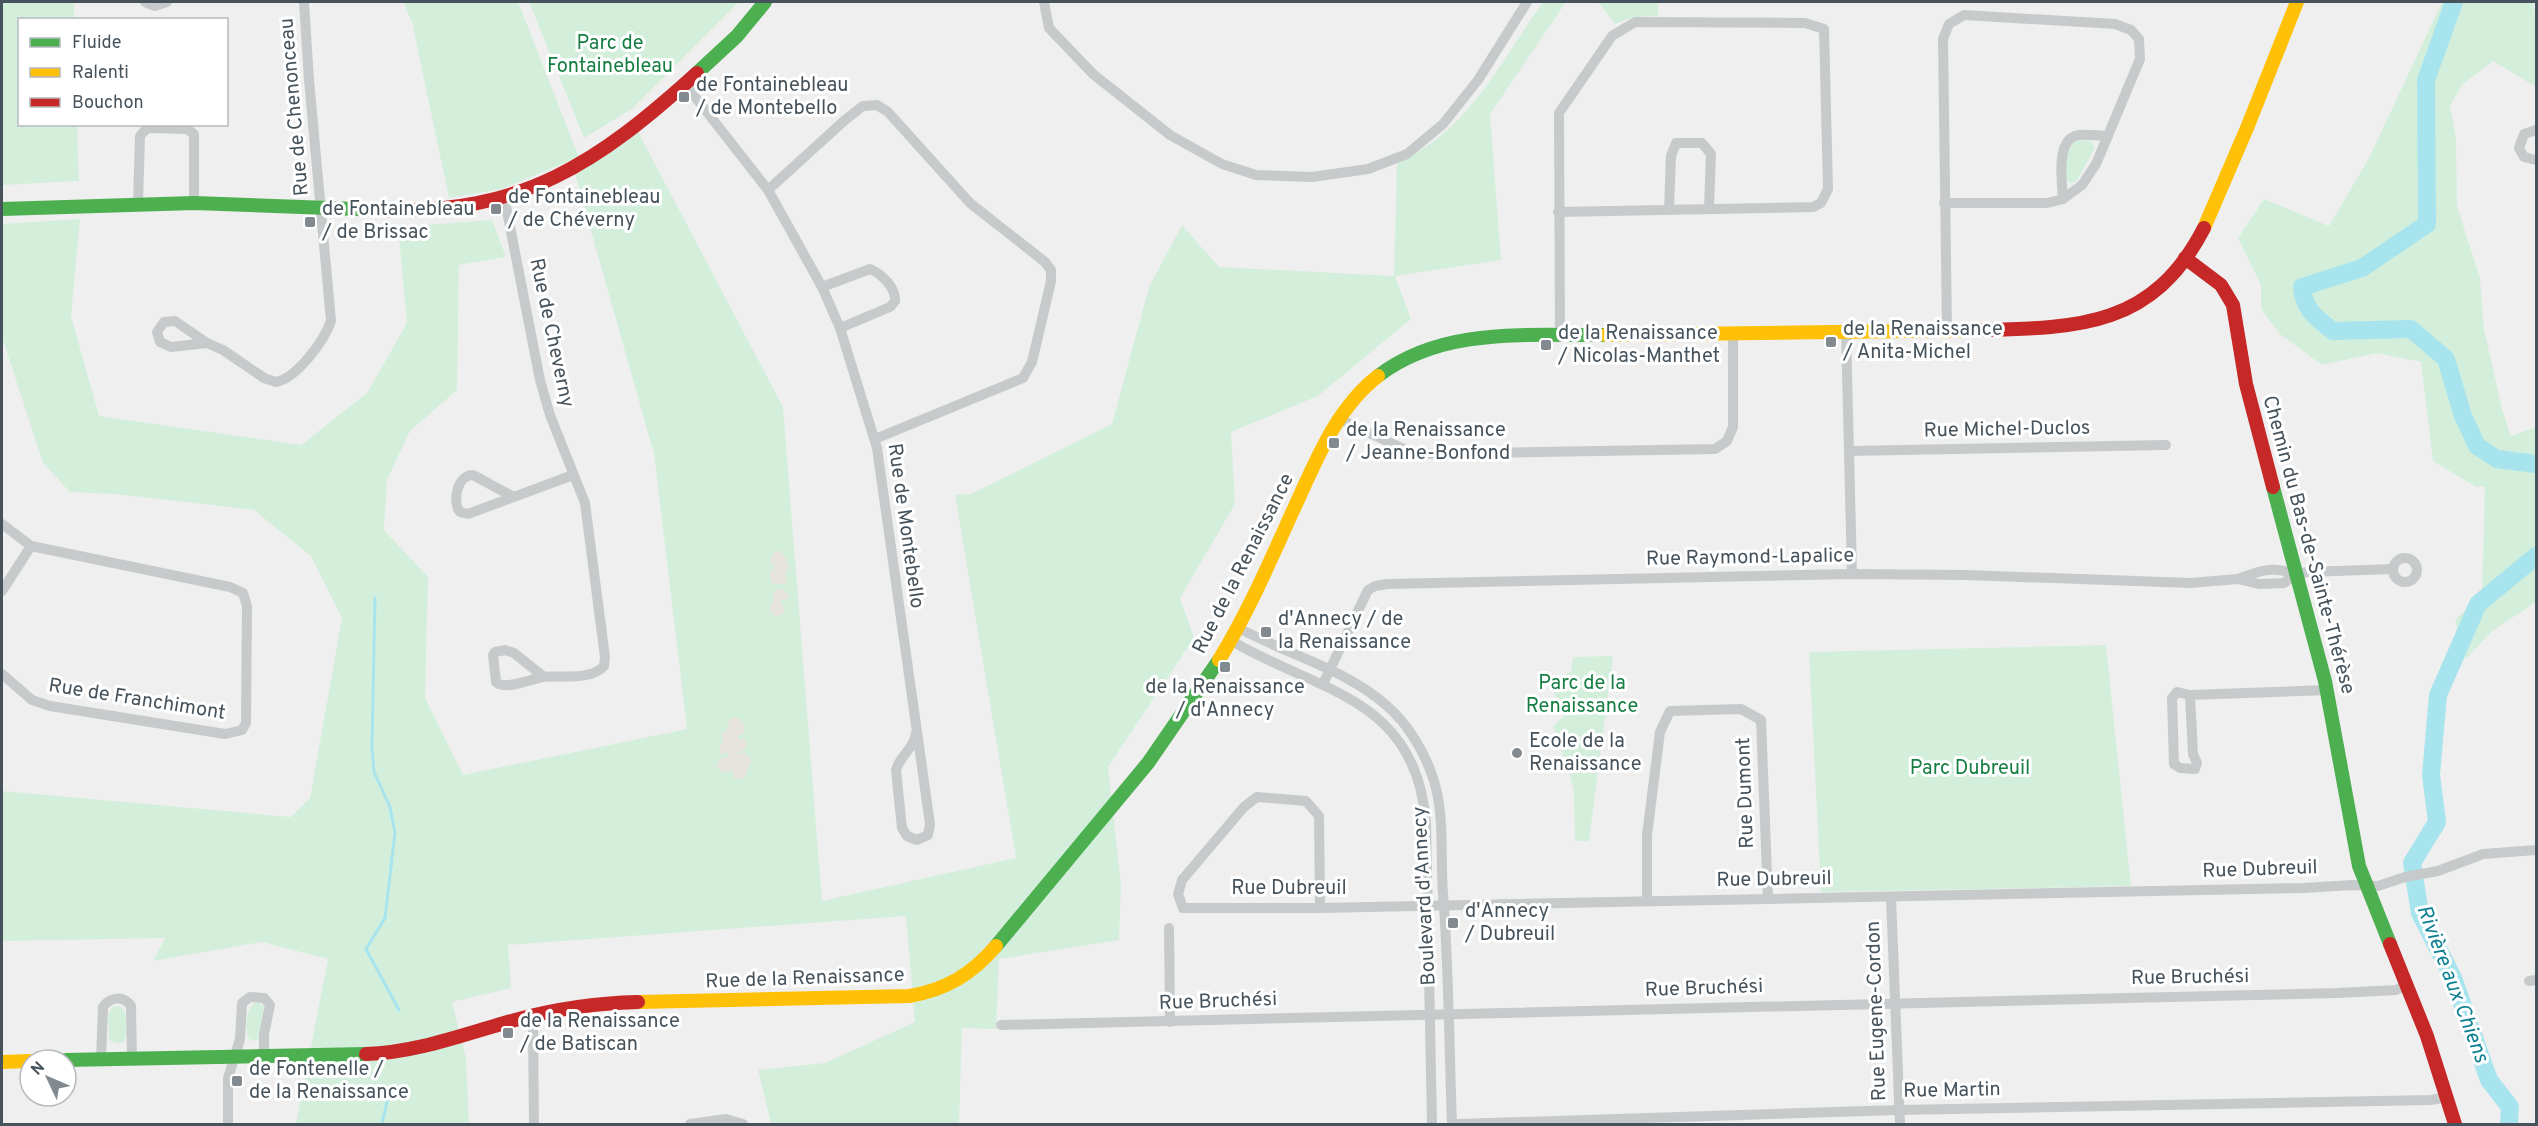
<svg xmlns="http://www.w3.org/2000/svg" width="2538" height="1126" font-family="Overpass,sans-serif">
	<rect width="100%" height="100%" fill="#f0efef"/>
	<g fill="#d3efdc">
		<path d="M2,2H74V19L20,20V124L77,125L79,181L2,185Z"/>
		<path d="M403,2H518L579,157L501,189L449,198L412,22Z"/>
		<path d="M529,2H739L633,108L584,138Z"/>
		<path d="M1543,2H1566L1490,114L1501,260L1395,276L1411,319L1318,396L1231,432L1235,504L1180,598L1194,638L1108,767L1121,885L1119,940L999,959L996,1029L962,1028L959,1124H771L758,1070L825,1063L915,1022L906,916L508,945L511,988L452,1002L466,1058L469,1124H296L328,959L262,942L153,961L165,938L2,941V791L291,817L310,798L342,618L311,556L254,510L116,494L70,492L43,463L2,337V224L80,219L71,316L99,416L301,445L367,393L407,323L398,227L492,220L506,257L459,265L457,390L410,431L387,480L384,530L428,577L425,698L463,775L687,729L654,454L573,167L635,126L783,407L822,901L1016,858L955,495L971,494L1112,424L1149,287L1182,225L1219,267L1394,276L1397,163C1470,130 1499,63 1543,2Z"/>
		<path d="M1598,2H1658V16L1633,17L1615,24Z"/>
		<path d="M2442,2H2533L2536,17V87L2493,61L2462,85L2450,106L2456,138L2457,206L2480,278L2484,329L2502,409L2511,436L2536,427V602L2492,631L2466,659L2455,620L2482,594L2485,486L2476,487L2433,461L2421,362L2377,353L2322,365L2280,334L2261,309V285L2238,238L2264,199L2329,226L2369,158Z"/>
		<path d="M2090,140L2095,148L2076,182L2070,183L2066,179V153L2075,141Z"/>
		<path d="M2106,645L2131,886L1821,892L1809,652Z"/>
		<path d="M1613,656L1589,841H1575L1574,792L1569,772L1553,726L1563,717L1550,681L1571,672L1573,657Z"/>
		<path d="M254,1003H260L264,1007L258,1039L254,1041L252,1039L251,1042C244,1034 245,1010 254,1003Z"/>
		<path d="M120,1006C129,1013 128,1032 124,1042L117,1044L109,1040L108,1015L112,1007Z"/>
	</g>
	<g fill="#e7e4de">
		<path d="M780,550L787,560L789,568L785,573L787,578L785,584L772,583L769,573L775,567L770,562L772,554Z"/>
		<path d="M777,589L784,590L789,596L785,602L782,600L780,602L783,605L785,613L776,617L769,611L774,598L773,593Z"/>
		<path d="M732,717L740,719L744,724V734L738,735V740L743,738L747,742L745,750L737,753H746L751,761L745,777L740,780L734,778L732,770L724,773L716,766L721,757L725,758L729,755L727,752L722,755L719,750L721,744L725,742L722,740V733L729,728L727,724Z"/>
	</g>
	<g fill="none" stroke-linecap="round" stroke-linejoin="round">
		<g stroke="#a8e4ed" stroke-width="3">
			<path d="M375,598L372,747L374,772L390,807L395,833L385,918L366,949L399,1010"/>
			<path d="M382,1124L390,1088"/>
		</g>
		<g stroke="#a8e4ed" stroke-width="18">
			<path d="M2454,2L2426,80L2427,224L2362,268L2302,287C2304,310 2316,318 2333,331L2411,329L2446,359L2463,416L2477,446L2497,459L2536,464"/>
			<path d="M2509,1124L2510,1107L2489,1080L2453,978L2420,913L2412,863L2437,822L2431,775L2438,695L2478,604L2536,556"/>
		</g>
		<g stroke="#c7cacb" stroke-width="10">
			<path d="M145,2L155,6L167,2"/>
			<path d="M1044,2L1049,28L1093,74L1170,135L1222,164L1256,175L1312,177L1368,169L1407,154L1443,124L1478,80L1527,2"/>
			<path d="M685,84L768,190L822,287L840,328L877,448L930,824L928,835L917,840L907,836L902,828L896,770C900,755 914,749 916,733"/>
			<path d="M2536,130L2524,134L2519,148L2524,157L2536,160"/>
			<path d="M768,190L845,120L863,106L877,105L888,112L970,203L1045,262L1051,270V281L1032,362L1023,378L875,439"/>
			<path d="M504,196L540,380L550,415L585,503L605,657L604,666C591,681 560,675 543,677C531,679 505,691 496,682L493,655L495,652L505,650L514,653L544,677"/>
			<path d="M2063,199C2062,182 2055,138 2079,135C2088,134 2098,136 2108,136"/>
			<path d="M138,203L140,136L146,129L152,128L187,129L194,134V203"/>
			<path d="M1944,203H2047L2063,199L2082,185L2096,164L2140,59L2139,39L2131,30L2115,24L1964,15L1949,24L1943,39L1947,330"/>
			<path d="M1669,210L1671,156L1676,143H1702L1711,154L1709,209"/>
			<path d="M1558,212L1813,207L1821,203L1828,189L1824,29L1805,23L1635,22L1612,36L1559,113L1560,334"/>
			<path d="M822,287L870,269C882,274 896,288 895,301L890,307L840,328"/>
			<path d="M1846,331L1852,574"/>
			<path d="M207,343L171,347L160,342L157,332L164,322L175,321L207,343L223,350L264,378L276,382C297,378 324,341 331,321L309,80L304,2"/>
			<path d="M1339,419L1415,454L1715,449L1727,441L1733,427V332"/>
			<path d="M1849,451L2166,445"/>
			<path d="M512,496L473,475C457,475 452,502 460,512L468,514L573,475"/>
			<path d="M2,524L31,546L230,587L243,593L247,606L246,723L242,730L225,734L50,706L32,700L2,674"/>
			<circle cx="2405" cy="570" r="12"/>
			<path d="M2238,579C2261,570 2273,566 2296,574"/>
			<path d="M2,591L31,546"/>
			<path d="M1237,627C1285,654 1344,668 1386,705C1408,724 1425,752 1434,781C1445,817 1440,856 1443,893C1449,970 1449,1047 1452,1124"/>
			<path d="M1230,640C1319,693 1416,696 1426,823L1432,1124"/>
			<path d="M1323,684L1368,590L1375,586L1387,584L1852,574L1966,575L2190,583L2238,579L2259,584L2284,583L2296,574L2308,572L2393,569"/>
			<path d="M2190,695L2193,754L2197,763L2195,769L2180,768L2174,764L2172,698L2177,692L2190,695L2327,690"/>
			<path d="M1891,897L1900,1124"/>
			<path d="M1647,900V835L1660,732L1670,711L1741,709L1761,720L1768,899"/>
			<path d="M1320,908L1319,816L1306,801L1257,797L1244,807L1182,880L1178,894L1183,908H1320L2304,888L2352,885L2378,886L2405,877L2438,871L2483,854L2536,850"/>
			<path d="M1169,928L1170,1022"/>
			<path d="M2529,981L2536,980"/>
			<path d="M530,1016L533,1027L534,1124"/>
			<path d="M1001,1025L2337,993L2396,990L2407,985"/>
			<path d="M101,1060L103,1007C110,997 123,995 131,1006L132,1059"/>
			<path d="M228,1124V1078L240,1039L242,1003L250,997L264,998L270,1005L264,1034V1056"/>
			<path d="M690,1124L726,1119L743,1124"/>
			<path d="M1458,1124L1899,1110L2431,1100L2448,1097"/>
		</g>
		<g stroke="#4caf50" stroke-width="14">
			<path d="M697,73L737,36L765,2"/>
			<path d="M2,209L194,203L383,210"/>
			<path d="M1378,376C1443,326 1529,336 1606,335"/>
			<path d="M2273,487L2325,681L2359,866L2390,944"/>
			<path d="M996,946L1148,763L1219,660"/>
			<path d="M66,1060L366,1054"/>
		</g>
		<g stroke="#ffc107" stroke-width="14">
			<path d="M2204,228L2247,128L2297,2"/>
			<path d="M1606,335L1980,330"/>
			<path d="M1219,660C1247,614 1269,564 1291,515C1314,466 1334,410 1378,376"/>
			<path d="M638,1002L909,996C946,990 972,974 996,946"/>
			<path d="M2,1062L30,1061"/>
		</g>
		<g stroke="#c62828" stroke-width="14">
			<path d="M383,210C522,215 599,162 697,73"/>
			<path d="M2185,258L2221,285L2233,305L2246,384L2273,487"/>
			<path d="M1980,330C2079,328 2153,327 2204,228"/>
			<path d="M2390,944L2427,1036L2455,1124"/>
			<path d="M366,1054C416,1053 467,1033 515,1020C555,1009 595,1003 638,1002"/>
		</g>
	</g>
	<g fill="#828a8f" stroke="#fff" stroke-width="2">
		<rect x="678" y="91" width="12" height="12" rx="3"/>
		<rect x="490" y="203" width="12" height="12" rx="3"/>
		<rect x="304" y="216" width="12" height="12" rx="3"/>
		<rect x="1825" y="336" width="12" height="12" rx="3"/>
		<rect x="1540" y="339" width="12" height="12" rx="3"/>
		<rect x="1328" y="437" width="12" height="12" rx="3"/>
		<rect x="1260" y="626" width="12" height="12" rx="3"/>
		<rect x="1219" y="661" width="12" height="12" rx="3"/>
		<circle cx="1517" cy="753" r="6"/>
		<rect x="1447" y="917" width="12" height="12" rx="3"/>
		<rect x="502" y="1027" width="12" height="12" rx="3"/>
		<rect x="231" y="1075" width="12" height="12" rx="3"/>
	</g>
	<g text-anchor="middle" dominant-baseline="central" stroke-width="6" stroke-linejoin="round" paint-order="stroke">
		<g font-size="20" fill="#167e42" stroke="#fff">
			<text x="610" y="44">Parc de<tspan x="610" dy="23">Fontainebleau</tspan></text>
			<text x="1582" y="684">Parc de la<tspan x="1582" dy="23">Renaissance</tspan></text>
			<text x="1970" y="769">Parc Dubreuil</text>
		</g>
		<g font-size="20" fill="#46535c" stroke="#fff" text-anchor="start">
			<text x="696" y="86">de Fontainebleau<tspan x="696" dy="23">/ de Montebello</tspan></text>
			<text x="508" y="198">de Fontainebleau<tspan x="508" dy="23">/ de Chéverny</tspan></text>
			<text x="322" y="210">de Fontainebleau<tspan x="322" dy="23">/ de Brissac</tspan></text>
			<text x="1843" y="330">de la Renaissance<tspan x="1843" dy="23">/ Anita-Michel</tspan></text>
			<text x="1558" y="334">de la Renaissance<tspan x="1558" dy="23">/ Nicolas-Manthet</tspan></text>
			<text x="1346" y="431">de la Renaissance<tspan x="1346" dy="23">/ Jeanne-Bonfond</tspan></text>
			<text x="1278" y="620">d'Annecy / de<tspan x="1278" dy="23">la Renaissance</tspan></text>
			<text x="1225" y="688" text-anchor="middle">de la Renaissance<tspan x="1225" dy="23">/ d'Annecy</tspan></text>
			<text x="1529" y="742">Ecole de la<tspan x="1529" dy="23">Renaissance</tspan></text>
			<text x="1465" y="912">d'Annecy<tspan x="1465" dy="23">/ Dubreuil</tspan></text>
			<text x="520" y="1022">de la Renaissance<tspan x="520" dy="23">/ de Batiscan</tspan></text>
			<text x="249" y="1070">de Fontenelle /<tspan x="249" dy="23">de la Renaissance</tspan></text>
		</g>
		<g font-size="20" fill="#46535c" stroke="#fff">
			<text transform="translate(295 107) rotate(-95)">Rue de Chenonceau</text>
			<text transform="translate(551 333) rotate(78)">Rue de Cheverny</text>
			<text transform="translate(2007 430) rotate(-1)">Rue Michel-Duclos</text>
			<text transform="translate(905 526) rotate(82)">Rue de Montebello</text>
			<text transform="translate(2308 545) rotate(75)">Chemin du Bas-de-Sainte-Thérèse</text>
			<text transform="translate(1750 558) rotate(-1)">Rue Raymond-Lapalice</text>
			<text transform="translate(1244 564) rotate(-63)">Rue de la Renaissance</text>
			<text transform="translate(137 700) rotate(9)">Rue de Franchimont</text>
			<text transform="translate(1746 793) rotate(-92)">Rue Dumont</text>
			<text transform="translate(2260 870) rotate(-2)">Rue Dubreuil</text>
			<text transform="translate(1774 880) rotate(-1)">Rue Dubreuil</text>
			<text x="1289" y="889">Rue Dubreuil</text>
			<text transform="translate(1425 896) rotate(-93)">Boulevard d'Annecy</text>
			<text transform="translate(2190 978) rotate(-1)">Rue Bruchési</text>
			<text transform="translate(805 979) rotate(-2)">Rue de la Renaissance</text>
			<text transform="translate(1704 989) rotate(-2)">Rue Bruchési</text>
			<text transform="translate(1218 1002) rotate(-2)">Rue Bruchési</text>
			<text transform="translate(1877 1011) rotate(-92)">Rue Eugene-Cordon</text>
			<text transform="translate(1952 1091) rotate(-1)">Rue Martin</text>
		</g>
		<g font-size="21" font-style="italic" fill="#0d8092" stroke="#fff">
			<text transform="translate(2452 984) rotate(69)">Rivière aux Chiens</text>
		</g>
	</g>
	<rect width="2538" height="1126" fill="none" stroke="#46535c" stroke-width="6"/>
	<rect x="18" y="18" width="210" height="108" fill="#ffffff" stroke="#b5babe" stroke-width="1.5"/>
	<rect x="30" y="38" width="30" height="9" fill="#4caf50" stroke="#b5babe" stroke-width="1.5"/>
	<text x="72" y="48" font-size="18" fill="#46535c">Fluide</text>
	<rect x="30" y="68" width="30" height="9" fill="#ffc107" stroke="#b5babe" stroke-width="1.5"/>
	<text x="72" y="78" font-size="18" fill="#46535c">Ralenti</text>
	<rect x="30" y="98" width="30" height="9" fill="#c62828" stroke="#b5babe" stroke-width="1.5"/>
	<text x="72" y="108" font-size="18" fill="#46535c">Bouchon</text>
	<g transform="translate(48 1078) rotate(314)"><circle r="28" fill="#ffffff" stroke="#b5babe" stroke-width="1.5"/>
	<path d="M0-4.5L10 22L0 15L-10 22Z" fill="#828a8f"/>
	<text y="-9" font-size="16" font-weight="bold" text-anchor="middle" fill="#46535c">N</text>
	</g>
</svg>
